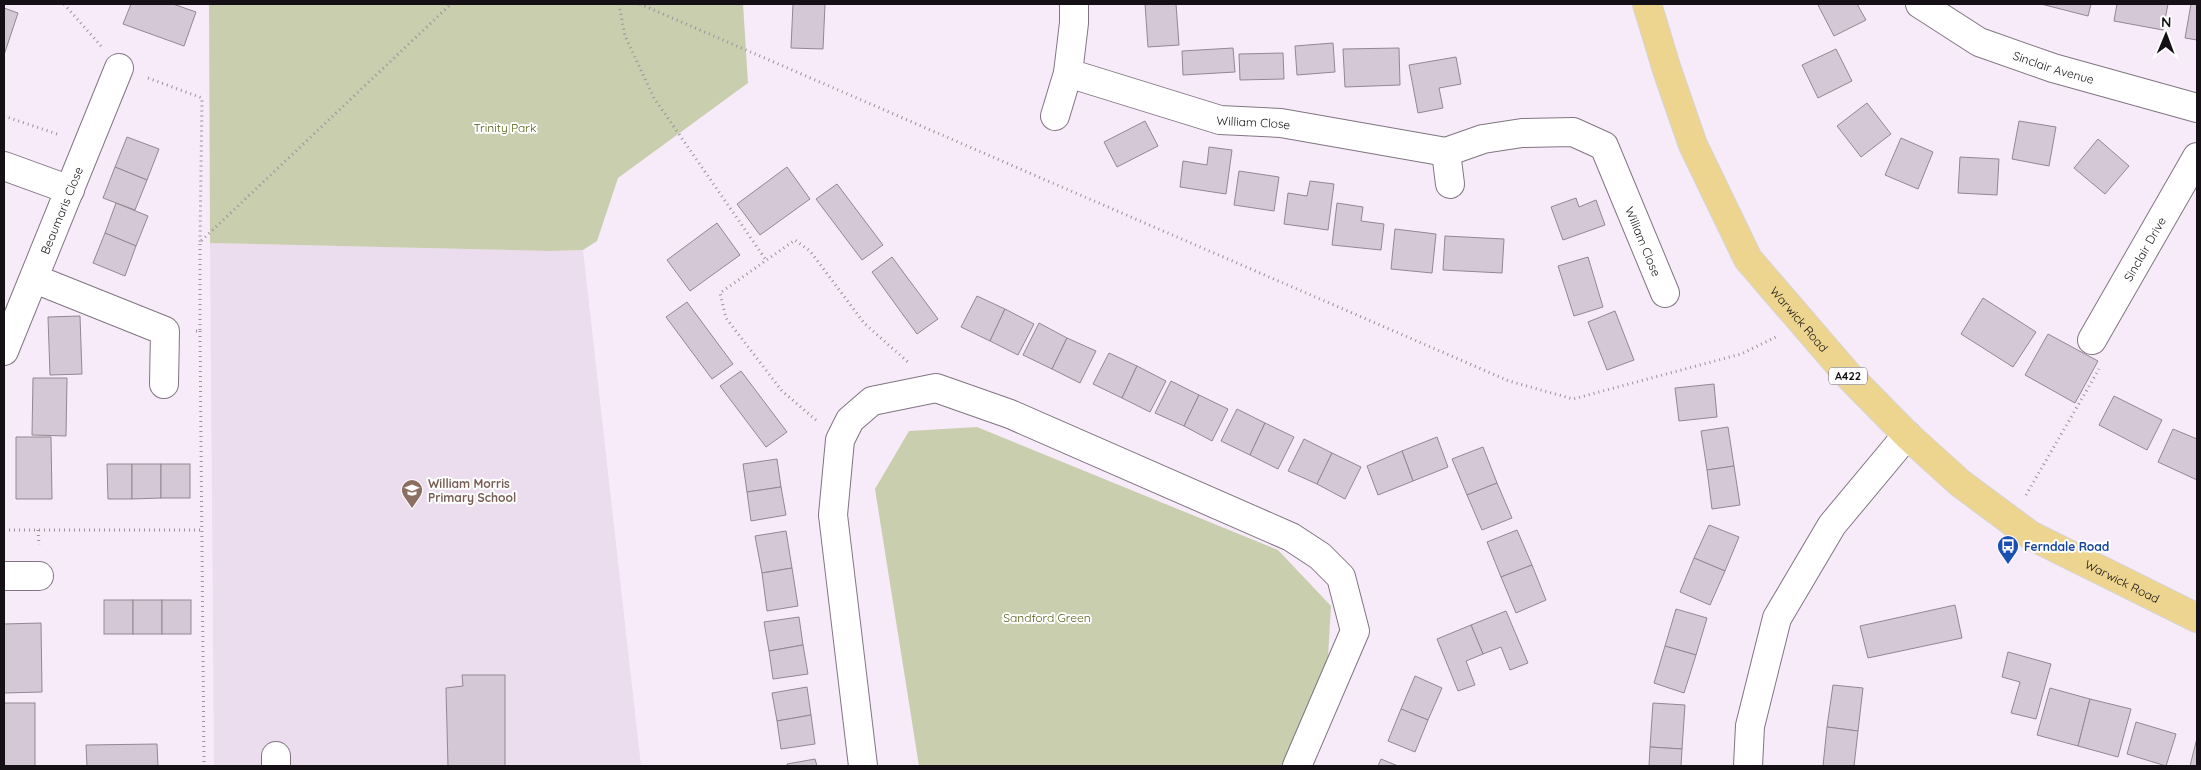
<svg xmlns="http://www.w3.org/2000/svg" width="2201" height="770" font-family="Quicksand,sans-serif">
	<rect width="100%" height="100%" fill="#f7ebf9"/>
	<path fill="#ebdcee" d="M210,243L550,251L583,250L641,766H214Z"/>
	<g fill="#c9ceaf">
		<path d="M209,4H743L748,83L618,178L597,241L583,250L550,251L210,243Z"/>
		<path d="M977,427L1278,550L1331,606L1327,674L1288,766H919L875,489L909,431Z"/>
	</g>
	<g fill="#d4c8d6" stroke="#938794">
		<path d="M131,4H173L196,12L184,46L123,24Z"/>
		<path d="M793,4H825L823,49L791,48Z"/>
		<path d="M1145,4H1176L1179,45L1148,47Z"/>
		<path d="M1820,4H1857L1866,20L1834,36L1818,5Z"/>
		<path d="M2041,4H2091L2088,16Z"/>
		<path d="M2117,4H2168L2163,30L2114,21Z"/>
		<path d="M2191,4H2197V40L2185,38Z"/>
		<path d="M4,8L18,13L4,55Z"/>
		<path d="M1333,43L1335,72L1297,75L1295,46Z"/>
		<path d="M1233,48L1235,72L1183,75L1182,51Z"/>
		<path d="M1399,48L1400,85L1345,87L1343,49Z"/>
		<path d="M1836,49L1852,81L1818,98L1802,65Z"/>
		<path d="M1283,53L1284,79L1240,80L1239,54Z"/>
		<path d="M1456,57L1461,84L1439,88L1443,108L1418,113L1409,65Z"/>
		<path d="M1867,103L1891,134L1861,157L1837,126Z"/>
		<path d="M1145,121L1158,146L1117,167L1104,142Z"/>
		<path d="M2019,121L2056,127L2049,166L2012,159Z"/>
		<path d="M127,137L159,149L147,180L115,167Z"/>
		<path d="M1901,138L1933,152L1918,189L1885,175Z"/>
		<path d="M2098,139L2129,166L2105,194L2074,168Z"/>
		<path d="M1209,147L1232,150L1226,194L1180,187L1183,161L1207,165Z"/>
		<path d="M1960,157L1999,159L1997,195L1958,193Z"/>
		<path d="M115,167L147,180L135,210L103,198Z"/>
		<path d="M787,167L810,199L760,235L737,204Z"/>
		<path d="M1239,171L1279,177L1274,211L1234,205Z"/>
		<path d="M1310,181L1334,184L1328,230L1284,224L1288,193L1307,196Z"/>
		<path d="M837,184L883,245L862,260L816,199Z"/>
		<path d="M1576,198L1579,207L1596,200L1605,225L1563,240L1551,207Z"/>
		<path d="M116,203L148,216L136,246L105,233Z"/>
		<path d="M1337,203L1363,207L1361,221L1384,224L1381,250L1332,245Z"/>
		<path d="M717,223L740,255L690,291L667,260Z"/>
		<path d="M1395,229L1436,234L1432,273L1391,269Z"/>
		<path d="M105,233L136,246L125,276L93,263Z"/>
		<path d="M1445,236L1504,239L1502,273L1443,270Z"/>
		<path d="M892,257L938,319L917,334L872,272Z"/>
		<path d="M1588,257L1603,307L1574,316L1558,266Z"/>
		<path d="M977,296L1005,309L990,341L961,327Z"/>
		<path d="M1983,298L2036,332L2013,367L1961,334Z"/>
		<path d="M687,302L733,364L712,379L666,317Z"/>
		<path d="M1005,309L1034,324L1018,355L990,341Z"/>
		<path d="M1615,311L1634,360L1607,370L1588,322Z"/>
		<path d="M80,316L82,374L50,375L48,317Z"/>
		<path d="M1039,323L1067,338L1052,369L1023,355Z"/>
		<path d="M2048,334L2098,361L2075,403L2025,375Z"/>
		<path d="M1067,338L1096,351L1080,383L1052,369Z"/>
		<path d="M1109,353L1137,366L1122,398L1093,384Z"/>
		<path d="M1137,366L1166,381L1150,412L1122,398Z"/>
		<path d="M741,371L787,432L766,447L720,386Z"/>
		<path d="M33,378H67L66,436L32,435Z"/>
		<path d="M1171,381L1199,395L1184,426L1155,413Z"/>
		<path d="M1714,384L1717,417L1679,421L1675,388Z"/>
		<path d="M1199,395L1228,409L1212,441L1184,426Z"/>
		<path d="M2114,396L2162,420L2147,450L2099,425Z"/>
		<path d="M1237,409L1265,423L1250,455L1221,441Z"/>
		<path d="M1265,423L1294,437L1278,469L1250,455Z"/>
		<path d="M1728,427L1734,466L1707,470L1701,431Z"/>
		<path d="M2173,429L2197,439V480L2158,462Z"/>
		<path d="M16,437H51L52,499H16Z"/>
		<path d="M1437,437L1448,467L1413,481L1402,451Z"/>
		<path d="M1304,439L1332,453L1317,484L1288,471Z"/>
		<path d="M1483,447L1497,483L1467,495L1452,459Z"/>
		<path d="M1402,451L1413,481L1378,495L1367,466Z"/>
		<path d="M1332,453L1361,467L1345,499L1317,484Z"/>
		<path d="M777,459L781,487L747,492L743,464Z"/>
		<path d="M107,464H132V499H108Z"/>
		<path d="M132,464H161V498L132,499Z"/>
		<rect x="161" y="464" width="29" height="34"/>
		<path d="M1734,466L1740,505L1712,509L1707,470Z"/>
		<path d="M1497,483L1512,518L1482,530L1467,495Z"/>
		<path d="M781,487L786,515L751,521L747,492Z"/>
		<path d="M1709,525L1739,537L1725,571L1694,558Z"/>
		<path d="M1517,530L1532,565L1501,577L1487,542Z"/>
		<path d="M786,531L792,568L762,573L755,536Z"/>
		<path d="M1694,558L1725,571L1710,605L1680,592Z"/>
		<path d="M1532,565L1546,600L1516,613L1501,577Z"/>
		<path d="M792,568L798,606L767,611L762,573Z"/>
		<rect x="104" y="600" width="29" height="34"/>
		<rect x="133" y="600" width="29" height="34"/>
		<rect x="162" y="600" width="29" height="34"/>
		<path d="M1955,605L1962,638L1868,658L1860,626Z"/>
		<path d="M1676,609L1707,618L1696,655L1665,646Z"/>
		<path d="M1506,611L1528,663L1510,670L1501,647L1483,654L1471,625Z"/>
		<path d="M799,617L803,645L769,651L764,622Z"/>
		<path d="M41,623L42,692L4,693V624Z"/>
		<path d="M1471,625L1483,654L1466,661L1475,685L1458,691L1437,639Z"/>
		<path d="M803,645L808,674L773,679L769,651Z"/>
		<path d="M1665,646L1696,655L1684,693L1654,683Z"/>
		<path d="M2008,652L2051,664L2036,719L2011,713L2020,682L2002,677Z"/>
		<path d="M462,675H505V766H448L446,688L463,686Z"/>
		<path d="M1415,676L1442,688L1428,720L1401,709Z"/>
		<path d="M1833,685L1863,688L1858,731L1827,727Z"/>
		<path d="M807,687L811,715L777,721L772,693Z"/>
		<path d="M2050,688L2090,699L2078,746L2037,735Z"/>
		<path d="M2090,699L2131,709L2118,757L2078,746Z"/>
		<rect x="4" y="703" width="31" height="63"/>
		<path d="M1653,703L1685,705L1682,749L1650,747Z"/>
		<path d="M1401,709L1428,720L1415,752L1388,741Z"/>
		<path d="M811,715L815,744L781,749L777,721Z"/>
		<path d="M2136,722L2176,734L2166,766L2127,754Z"/>
		<path d="M1827,727L1858,731L1854,766H1823Z"/>
		<path d="M2197,738V766H2190Z"/>
		<path d="M157,744L158,766H87L86,745Z"/>
		<path d="M1650,747L1682,749L1681,766H1649Z"/>
		<path d="M815,759L817,766H788L787,764Z"/>
		<path d="M1381,759L1398,766H1378Z"/>
	</g>
	<g fill="none" stroke-linecap="round" stroke-linejoin="round">
		<g stroke="#807581" stroke-width="30">
			<g id="minor">
				<path id="s1" d="M1074,4V23L1068,73L1220,120L1281,123L1446,152L1483,139L1522,133L1573,132L1604,146L1665,293"/>
				<path id="s2" d="M1920,4L1979,42L2053,68L2197,108"/>
				<path d="M1055,116L1068,73"/>
				<path d="M1446,152L1450,184"/>
				<path d="M4,166L70,190"/>
				<path d="M35,279L165,331L164,384"/>
				<path id="s3" d="M2092,340L2197,157"/>
				<path id="s4" d="M4,351L119,68"/>
				<path d="M4,576H39"/>
				<path d="M276,756V766"/>
				<path d="M863,766L833,515L840,440L850,420L872,401L936,388L1010,414L1291,537L1320,556L1341,577L1355,631L1297,766"/>
				<path d="M1748,766L1750,726L1777,618L1832,525L1907,435"/>
			</g>
		</g>
		<g stroke="#d5d4d5" stroke-width="30">
			<g id="major">
				<path id="s5" d="M1647,4L1667,70L1693,145L1748,259L1847,374L1907,435L1960,483L2030,535L2197,618"/>
			</g>
		</g>
		<g stroke="#9a919c" stroke-width="3" stroke-dasharray="1 4" stroke-linecap="butt">
			<path d="M64,4L101,46"/>
			<path d="M619,4L625,36L654,98L766,260"/>
			<path d="M640,4L1509,381L1573,399L1741,354L1776,337"/>
			<path d="M148,78L202,98L200,242"/>
			<path d="M4,116L60,135"/>
			<path d="M196,331H200V242L451,4"/>
			<path d="M200,331L204,766"/>
			<path d="M816,420L782,391L726,318L720,293L795,240L810,251L864,323L909,363"/>
			<path d="M2026,495L2099,369"/>
			<path d="M4,530H202"/>
			<path d="M38,530L39,545"/>
		</g>
		<use href="#minor" stroke="#fff" stroke-width="28"/>
		<use href="#major" stroke="#eed58f" stroke-width="28"/>
	</g>
	<defs>
		<g id="school-pin" transform="scale(1.125)"><path d="M0 17L-7.5 6A9.5 9.5 0 1 1 7.5 6Z" fill="#8d6e63" stroke="#fff"/><path d="M0-5L7-2L0 1L-7-2ZM-4 1L0 2.5L4 1V4Q0 6-4 4Z" fill="#fff"/></g>
		<g id="bus-pin" transform="scale(1.125)"><path d="M0 17L-7.5 6A9.5 9.5 0 1 1 7.5 6Z" fill="#1a4fb4" stroke="#fff"/><path d="M-5-6H5V4H4V6H2V4H-2V6H-4V4H-5ZM-3.5-4V0h7V-4ZM-3.5 1.2v1.5H-2V1.2ZM2 1.2v1.5H3.5V1.2Z" fill="#fff"/></g>
	</defs>
	<g fill-rule="evenodd">
		<use href="#school-pin" x="412" y="490"/>
		<use href="#bus-pin" x="2008" y="546"/>
	</g>
	<g text-anchor="middle" dominant-baseline="central" stroke-width="4" stroke-linejoin="round" paint-order="stroke">
		<rect fill="#fff" stroke="#5a585b" stroke-width="1" x="1829" y="367.5" width="38" height="17" rx="4"/>
		<g font-size="11" font-weight="bold" fill="#141015">
			<text x="1848" y="376">A422</text>
		</g>
		<g font-size="12" fill="#141015" stroke="#fff">
			<text stroke="none"><textPath href="#s2" startOffset="149">Sinclair Avenue</textPath></text>
			<text stroke="none"><textPath href="#s1" startOffset="262">William Close</textPath></text>
			<text stroke="none"><textPath href="#s4" startOffset="152">Beaumaris Close</textPath></text>
			<text stroke="none"><textPath href="#s1" startOffset="724">William Close</textPath></text>
			<text stroke="none"><textPath href="#s3" startOffset="105">Sinclair Drive</textPath></text>
			<text stroke="none"><textPath href="#s5" startOffset="354">Warwick Road</textPath></text>
			<text stroke="none"><textPath href="#s5" startOffset="774">Warwick Road</textPath></text>
		</g>
		<g font-size="12" fill="#565d14" stroke="#fff">
			<text x="505" y="127">Trinity Park</text>
			<text x="1047" y="617">Sandford Green</text>
		</g>
		<g font-size="12" font-weight="bold" fill="#785e54" stroke="#fff" text-anchor="start">
			<text x="428" y="483">William Morris<tspan x="428" dy="14">Primary School</tspan></text>
		</g>
		<g font-size="12" font-weight="bold" fill="#164399" stroke="#fff" text-anchor="start">
			<text x="2024" y="546">Ferndale Road</text>
		</g>
	</g>
	<rect width="2201" height="770" fill="none" stroke="#141015" stroke-width="10"/>
	<g transform="translate(2166 35) rotate(1)" stroke="#ffffff" stroke-width="4" paint-order="stroke">
	<path d="M0-4L9 19L0 12L-9 19Z" fill="#141015"/>
	<text y="-8" font-size="14" font-weight="bold" text-anchor="middle" fill="#141015">N</text>
	</g>
</svg>
